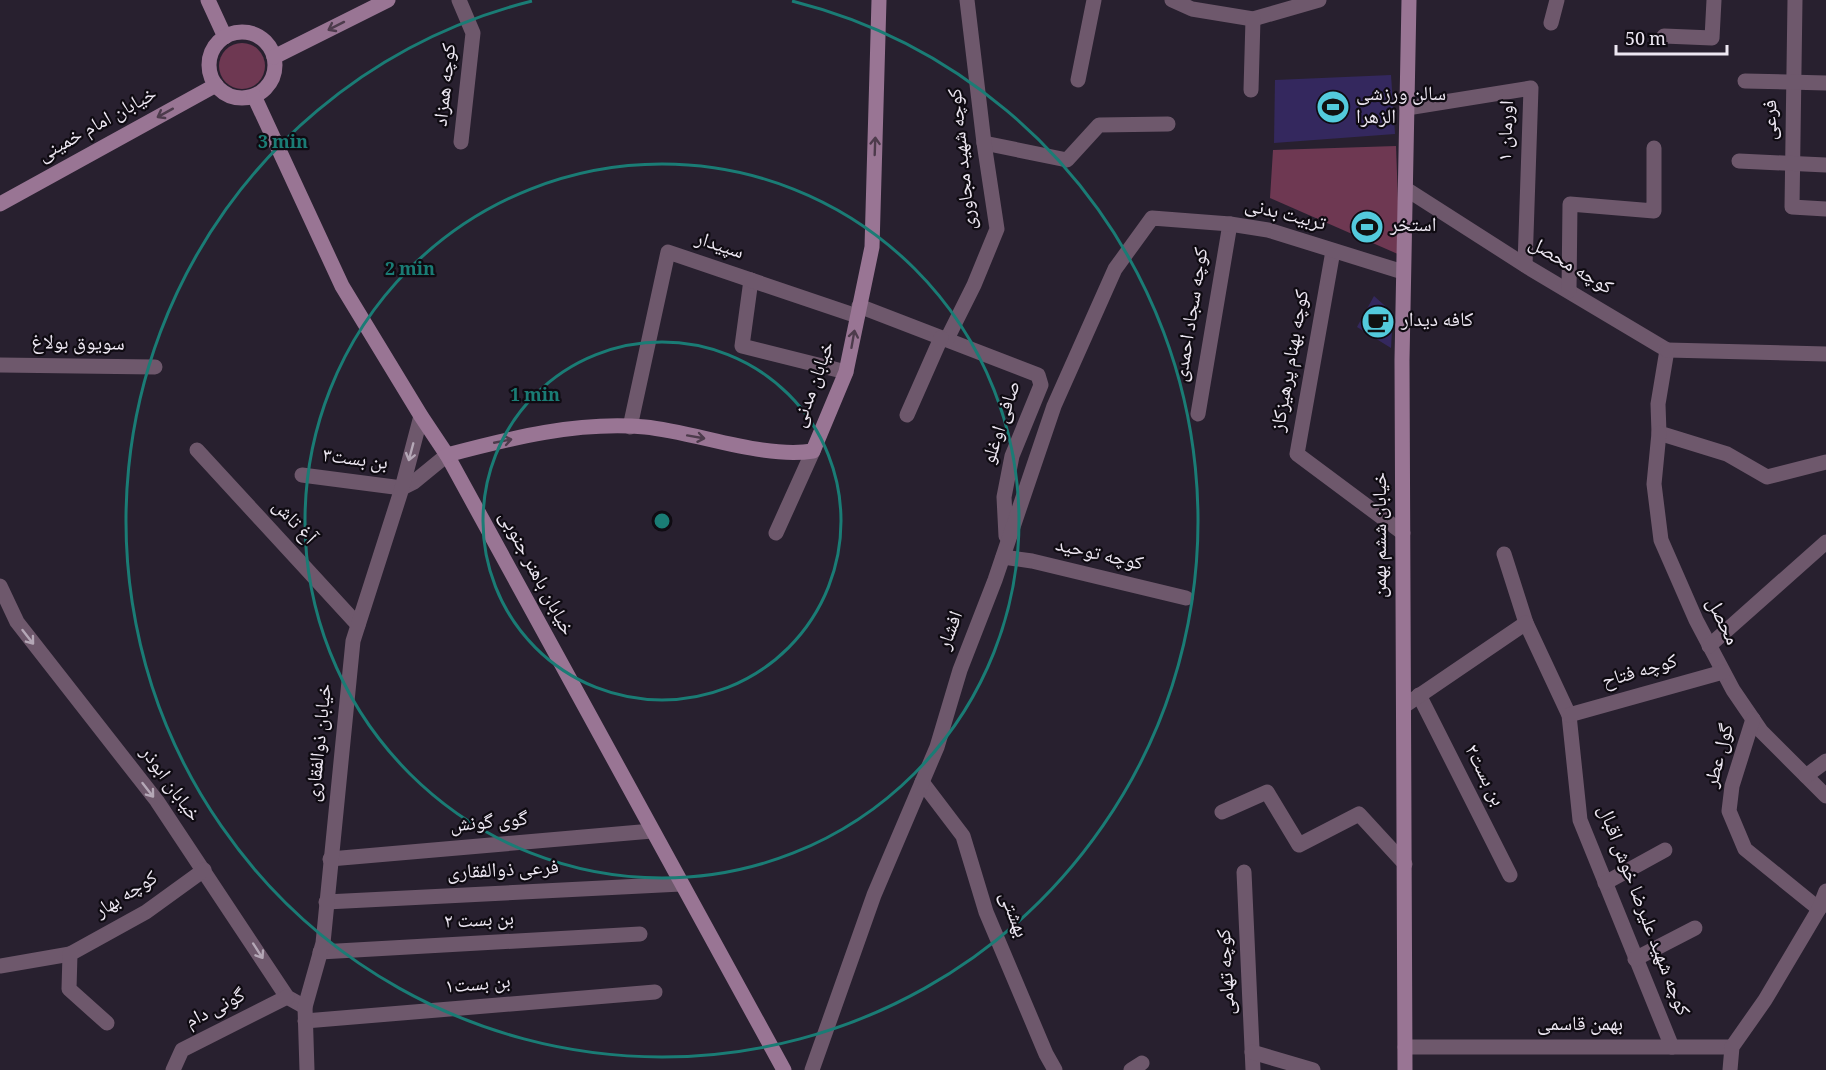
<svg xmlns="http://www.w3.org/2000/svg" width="1826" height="1070" font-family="Georgia,'Noto Naskh Arabic',serif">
	<rect width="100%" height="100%" fill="#28202f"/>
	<g fill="#6e3852">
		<circle cx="242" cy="66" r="23"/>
		<path d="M1396,146L1400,255L1270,198L1273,150Z"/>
	</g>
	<g fill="#34285e">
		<path d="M1391,75L1395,134L1274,143L1275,80Z"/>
		<path d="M1374,296L1393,313L1391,348L1357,327Z"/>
	</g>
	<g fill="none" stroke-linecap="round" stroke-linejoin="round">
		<g stroke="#6e586c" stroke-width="15">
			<path d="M459,0L473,33L461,142"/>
			<path d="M1172,0L1192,9L1253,19L1319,0"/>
			<path d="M1795,0L1792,207L1826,209"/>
			<path d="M1551,23L1557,0"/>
			<path d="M1664,36L1712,38L1714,0"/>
			<path d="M1078,80L1094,0"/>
			<path d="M1745,81L1826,83"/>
			<path d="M1251,90L1253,19"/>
			<path d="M1407,108L1531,88L1525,265"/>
			<path d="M984,143L1067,160L1099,125L1168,124"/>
			<path d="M1739,161L1826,165"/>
			<path d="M1406,189L1531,269L1667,350L1658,404L1659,433L1727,454L1767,477L1826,462"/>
			<path d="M1333,251L1297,454L1403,533"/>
			<path d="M751,280L742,346L846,372"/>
			<path d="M1569,291L1570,204L1654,211V148"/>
			<path d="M859,306L1038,375L1041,385L1012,456L1004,497L1006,536"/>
			<path d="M947,339L974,285L997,229L984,143L967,0"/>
			<path d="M1667,350L1826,354"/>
			<path d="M0,365L155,367"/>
			<path d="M1198,414L1230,224"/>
			<path d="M907,415L941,338"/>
			<path d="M630,427L668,252L857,316"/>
			<path d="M1659,433L1654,484L1661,540L1696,620L1733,690L1761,731L1826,796"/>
			<path d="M197,450L358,625"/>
			<path d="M302,475L402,488"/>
			<path d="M402,488L414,482L447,455"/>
			<path d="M776,533L813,451"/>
			<path d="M1504,554L1526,623"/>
			<path d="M1003,557L1032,561L1186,598"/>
			<path d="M0,586L17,622L157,801L287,997L305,1007"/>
			<path d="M1709,646L1826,542"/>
			<path d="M1419,695L1510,875"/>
			<path d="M1404,706L1526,623L1569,715L1580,820L1672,1047"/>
			<path d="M1569,715L1723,672"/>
			<path d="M1753,719L1732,786L1729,811L1745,849L1819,909"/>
			<path d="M1806,776L1826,761"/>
			<path d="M922,782L963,836L986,912L1046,1054L1055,1070"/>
			<path d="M1222,812L1267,792L1299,845L1359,814L1405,864"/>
			<path d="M330,859L652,831"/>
			<path d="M1244,872L1253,1070"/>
			<path d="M1605,883L1665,850"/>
			<path d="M326,902L681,884"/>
			<path d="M320,952L640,934"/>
			<path d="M1635,959L1695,928"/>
			<path d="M0,966L70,954"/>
			<path d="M305,1021L655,992"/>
			<path d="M107,1023L69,989L70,954L146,912L204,870"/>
			<path d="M1405,1047H1732"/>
			<path d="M1252,1052L1313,1070"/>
			<path d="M173,1070L182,1050L287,997"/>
			<path d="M307,1070L305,1007L323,943L353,641L402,488L421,416"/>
			<path d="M812,1070L874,895L937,747L960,670L995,580L1054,406L1115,269L1152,218L1230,224L1268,230L1403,272"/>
			<path d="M1131,1070L1142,1063"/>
			<path d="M1730,1070L1732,1047L1765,1000L1819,909L1826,891"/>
		</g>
		<g stroke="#997594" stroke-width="15">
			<path d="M208,0L225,37"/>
			<circle cx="242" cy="65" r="33"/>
			<path d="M274,57L388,0"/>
			<path d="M254,96L342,286L421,416L447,455L784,1070"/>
			<path d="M0,204L216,85"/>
			<path d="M447,455C511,438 578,421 645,427C696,432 763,459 813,451L846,372L872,247L879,0"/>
			<path d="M1405,1070L1402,360L1409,0"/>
		</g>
	</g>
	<defs><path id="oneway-shaft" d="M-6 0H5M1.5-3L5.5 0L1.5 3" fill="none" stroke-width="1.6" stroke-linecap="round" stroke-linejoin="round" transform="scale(1.5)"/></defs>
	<g stroke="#4d3b4c">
		<use href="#oneway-shaft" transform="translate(336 26) rotate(153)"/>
		<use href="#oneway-shaft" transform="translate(165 113) rotate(151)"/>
		<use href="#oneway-shaft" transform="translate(875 146) rotate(-88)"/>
		<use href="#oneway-shaft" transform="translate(853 339) rotate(-80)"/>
		<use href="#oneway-shaft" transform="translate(696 437) rotate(10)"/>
		<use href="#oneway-shaft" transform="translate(503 441) rotate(-11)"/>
	</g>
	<g stroke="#b4a7b6">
		<use href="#oneway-shaft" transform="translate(411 452) rotate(105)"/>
		<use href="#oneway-shaft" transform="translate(28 637) rotate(52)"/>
		<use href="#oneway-shaft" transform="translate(148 790) rotate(52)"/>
		<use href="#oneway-shaft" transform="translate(258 951) rotate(57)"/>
	</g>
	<g fill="none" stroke="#1a7c75" stroke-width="3">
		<circle cx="662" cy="521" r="179"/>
		<circle cx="662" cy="521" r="357"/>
		<path d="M792 1A536 536 0 1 1 532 1"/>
	</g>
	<defs>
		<g id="stadium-disc" transform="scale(1.725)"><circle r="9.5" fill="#53cadc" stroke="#0f0b12"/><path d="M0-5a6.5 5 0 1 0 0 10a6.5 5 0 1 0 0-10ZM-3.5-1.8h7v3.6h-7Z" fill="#111"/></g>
		<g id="cafe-disc" transform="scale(1.725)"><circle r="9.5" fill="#53cadc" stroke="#0f0b12"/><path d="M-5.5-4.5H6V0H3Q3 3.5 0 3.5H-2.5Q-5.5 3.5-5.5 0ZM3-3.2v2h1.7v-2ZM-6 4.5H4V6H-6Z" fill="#111"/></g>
	</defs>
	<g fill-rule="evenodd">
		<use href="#stadium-disc" x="1333" y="107"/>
		<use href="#stadium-disc" x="1367" y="227"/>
		<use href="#cafe-disc" x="1378" y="322"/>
	</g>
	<g text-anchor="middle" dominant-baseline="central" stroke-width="4.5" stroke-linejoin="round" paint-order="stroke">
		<g font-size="20" fill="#ede7f2" stroke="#0f0b12">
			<text transform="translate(447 85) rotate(-84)">کوچه همزاد</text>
			<text transform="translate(1772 120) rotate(-89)">فرعی</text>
			<text transform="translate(98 126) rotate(-29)">خیابان امام خمینی</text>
			<text transform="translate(1508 131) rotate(-88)">اورمان ۱</text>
			<text transform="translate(964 159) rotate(-96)">کوچه شهید مجاوری</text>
			<text transform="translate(1285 216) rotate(14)">تربیت بدنی</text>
			<text transform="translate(719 247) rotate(18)">سپیدار</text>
			<text transform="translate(1570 267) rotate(31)">کوچه محصل</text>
			<text transform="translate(1193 315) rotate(-81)">کوچه سجاد احمدی</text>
			<text transform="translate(78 345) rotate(1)">سویوق بولاغ</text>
			<text transform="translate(1292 361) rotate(-80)">کوچه بهنام پرهیزکاز</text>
			<text transform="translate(815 385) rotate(-70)">خیابان مدنی</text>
			<text transform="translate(1003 423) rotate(-72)">صافی اوغلو</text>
			<text transform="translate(355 461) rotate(7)">بن بست۳</text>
			<text transform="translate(293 523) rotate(47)">آغ تاش</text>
			<text transform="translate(1382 535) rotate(-90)">خیابان ششم بهمن</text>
			<text transform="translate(1099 556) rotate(13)">کوچه توحید</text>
			<text transform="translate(535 574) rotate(62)">خیابان باهنر جنوبی</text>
			<text transform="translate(1721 622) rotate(64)">محصل</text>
			<text transform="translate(952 631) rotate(-69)">افشار</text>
			<text transform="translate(1640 673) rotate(-16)">کوچه فتاح</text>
			<text transform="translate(321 743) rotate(-84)">خیابان ذوالفقاری</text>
			<text transform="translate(1721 756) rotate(-75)">گول عطر</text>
			<text transform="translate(1483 776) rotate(63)">بن بست۲</text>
			<text transform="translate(169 785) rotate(54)">خیابان ابوذر</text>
			<text transform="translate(489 824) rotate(-5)">گوی گونش</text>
			<text transform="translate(503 872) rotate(-3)">فرعی ذوالفقاری</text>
			<text transform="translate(127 896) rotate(-32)">کوچه بهار</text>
			<text transform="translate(1642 911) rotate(69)">کوچه شهید علیرضا خوش اقبال</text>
			<text transform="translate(1012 915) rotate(69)">بهشتی</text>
			<text transform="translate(479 922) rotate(-3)">بن بست ۲</text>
			<text transform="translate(1228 972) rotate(-93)">کوچه تهامی</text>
			<text transform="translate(478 986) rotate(-5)">بن بست۱</text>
			<text transform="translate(216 1010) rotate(-27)">گونی دام</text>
			<text x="1580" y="1026">بهمن قاسمی</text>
		</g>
		<g font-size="20" fill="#ede7f2" stroke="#0f0b12" text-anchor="start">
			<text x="1356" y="96">سالن ورزشی<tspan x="1356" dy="23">الزهرا</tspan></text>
			<text x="1390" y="227">استخر</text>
			<text x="1401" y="322">کافه دیدار</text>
		</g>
	</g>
	<circle cx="662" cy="521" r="9" fill="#1a7c75" stroke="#0f0b12" stroke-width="3"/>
	<g font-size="18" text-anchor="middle" font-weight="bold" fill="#1a7c75" stroke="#0f0b12" stroke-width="4.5" stroke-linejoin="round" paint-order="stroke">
		<text x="283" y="148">3 min</text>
		<text x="410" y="275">2 min</text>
		<text x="535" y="401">1 min</text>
	</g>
	<path d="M1616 45v9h111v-9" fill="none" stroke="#ede7f2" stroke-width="3"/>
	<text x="1625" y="45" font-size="18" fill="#ede7f2" stroke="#0f0b12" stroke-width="4.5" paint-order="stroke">50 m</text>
</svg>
